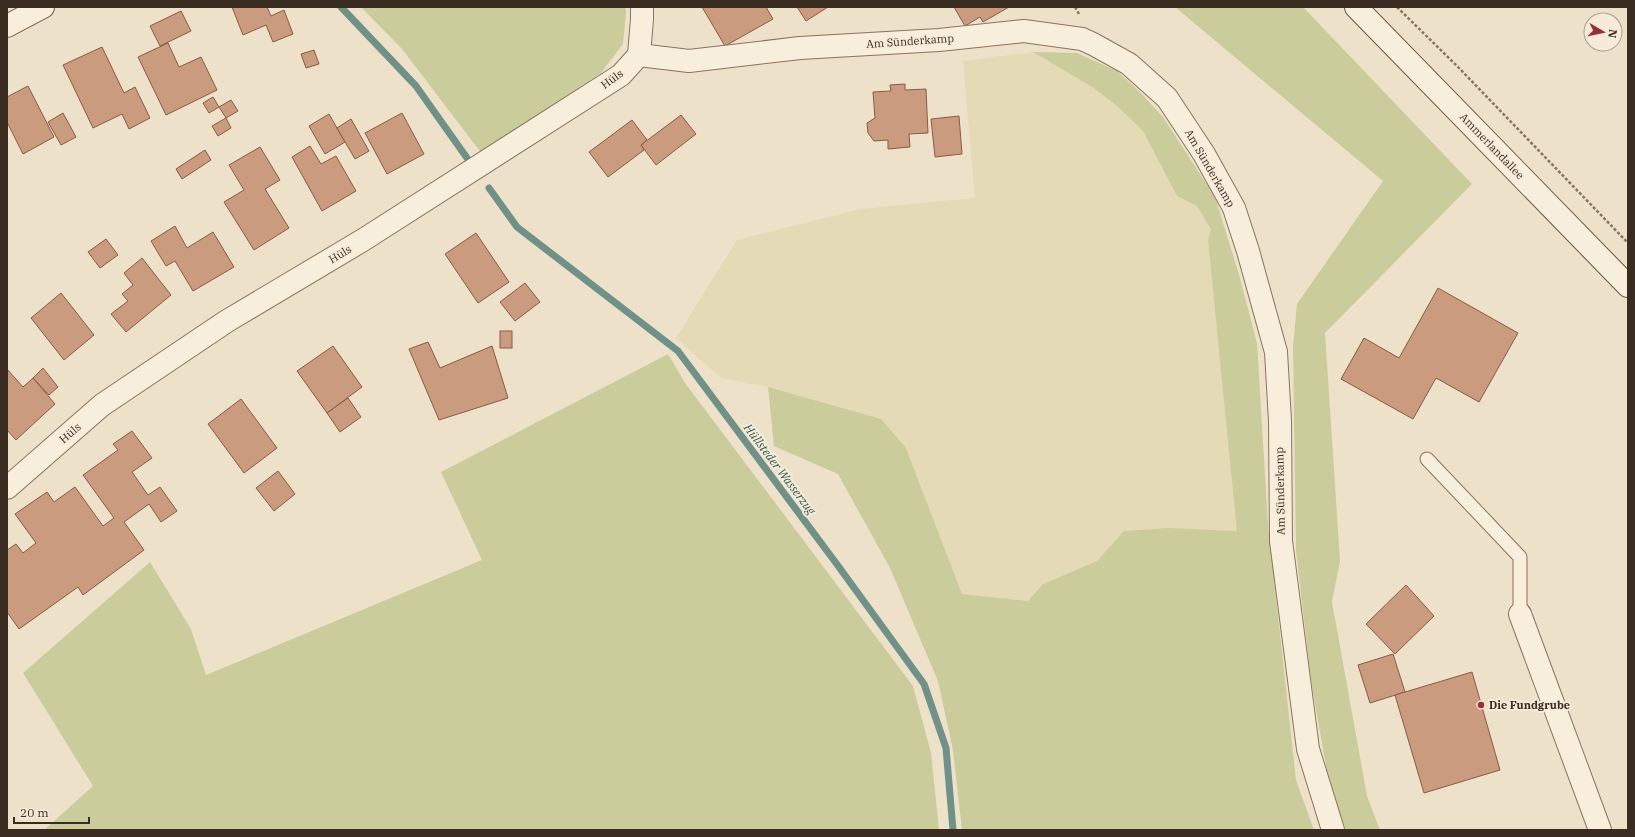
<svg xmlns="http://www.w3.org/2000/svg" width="1635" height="837" font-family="'IBM Plex Serif',serif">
	<rect width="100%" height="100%" fill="#eee1c9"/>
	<path fill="#e4dab6" d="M1033,52L1092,87L1116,105L1143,131L1177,196L1197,206L1211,229L1208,240L1238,531L1168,528L1124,531L1097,561L1043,584L1028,601L962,594L906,448L881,419L768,387L721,378L676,338L737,240L861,209L975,198L963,61Z"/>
	<g fill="#cacc9c">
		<path d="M361,7H625L626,13L623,44L601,73L482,154L402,49Z"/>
		<path d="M1175,7H1303L1472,184L1325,333L1340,561L1332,602L1367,796L1380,830H1346L1331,794L1311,681L1296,550L1293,347L1297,304L1383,181Z"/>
		<path d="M1033,52L1077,53L1117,71L1139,91L1163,117L1215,197L1238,271L1257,343L1268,524L1296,780L1314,830H962L953,750L938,681L890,568L838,474L774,446L768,387L881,419L906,448L962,594L1028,601L1043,584L1097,561L1124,531L1168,528L1237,531L1208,240L1211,229L1197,206L1177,196L1143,131L1116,105L1092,87Z"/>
		<path d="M668,354L685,383L913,686L931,753L939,830H44L93,786L23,673L150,562L191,629L206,675L482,560L441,472Z"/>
	</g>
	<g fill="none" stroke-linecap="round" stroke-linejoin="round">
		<g stroke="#709187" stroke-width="7">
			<path d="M341,7L416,86L467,158"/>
			<path d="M489,188L517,227L678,351L836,563L924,684L946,748L953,830"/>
		</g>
	</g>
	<g fill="#cb9b80" stroke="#895b44">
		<path d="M232,7H267L271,16L284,10L293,34L273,42L266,25L243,35Z"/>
		<path d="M702,7H766L773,19L725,46Z"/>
		<path d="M797,7H828L806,21Z"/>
		<path d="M954,7H1009L983,22L980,17L965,26Z"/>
		<path d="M181,11L191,31L160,46L150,26Z"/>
		<path d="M168,43L179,67L201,57L217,90L166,115L138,57Z"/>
		<path d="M102,47L124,93L135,87L150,118L129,129L122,114L93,128L63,65Z"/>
		<path d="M314,50L319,64L306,68L301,54Z"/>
		<path d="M905,84V90L926,89L928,133L909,134L910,147L888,149V140L874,141L868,133L867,123L875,118L873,92L891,91L890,85Z"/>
		<path d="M28,86L54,137L23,154L7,122V97Z"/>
		<path d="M213,97L219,107L209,113L203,103Z"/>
		<path d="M231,100L238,111L226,118L219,107Z"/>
		<path d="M63,113L76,137L61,145L48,122Z"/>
		<path d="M402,113L424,154L387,174L365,133Z"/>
		<path d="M329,114L345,142L325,154L309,126Z"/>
		<path d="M681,115L696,134L656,165L641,145Z"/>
		<path d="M959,116L962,154L935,157L931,119Z"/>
		<path d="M226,118L231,128L218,136L212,126Z"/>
		<path d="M351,119L369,151L355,159L337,128Z"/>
		<path d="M632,120L647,140L641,145L644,150L608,177L589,152Z"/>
		<path d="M310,146L321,164L336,156L356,191L322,211L292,157Z"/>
		<path d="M260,147L280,180L265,189L289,228L254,250L224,202L244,190L229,165Z"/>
		<path d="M205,150L211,160L182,179L176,169Z"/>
		<path d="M175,226L187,248L213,232L234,267L193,291L175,261L166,266L151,241Z"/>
		<path d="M476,233L509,282L478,303L445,254Z"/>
		<path d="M106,239L118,255L100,268L88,252Z"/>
		<path d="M142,258L171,295L126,332L111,314L128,301L122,294L133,285L124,273Z"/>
		<path d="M525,283L540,302L515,321L500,302Z"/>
		<path d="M1438,288L1518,333L1479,402L1436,378L1413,419L1341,379L1364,338L1399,358Z"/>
		<path d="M61,293L94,335L64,360L31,318Z"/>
		<rect x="500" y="331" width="12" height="17"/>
		<path d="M428,342L440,368L492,346L508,398L439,420L409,349Z"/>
		<path d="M333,346L362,387L327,413L297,371Z"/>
		<path d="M43,368L58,387L49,395L33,378Z"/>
		<path d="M7,369L23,387L33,378L55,404L16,440L7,430Z"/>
		<path d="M348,398L361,417L340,432L327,413Z"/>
		<path d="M241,399L277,448L244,473L208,424Z"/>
		<path d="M132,431L152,458L132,472L148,495L160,487L177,511L161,522L149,504L124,522L144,550L83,595L78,587L19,629L7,612V550L16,544L23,553L36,543L15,514L47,492L54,502L75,487L103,526L114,518L83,475L118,450L113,444Z"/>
		<path d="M278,471L295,494L274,511L256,488Z"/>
		<path d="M1406,585L1434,616L1395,654L1366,624Z"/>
		<path d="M1393,654L1405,692L1370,703L1358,665Z"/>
		<path d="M1472,672L1500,770L1424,793L1395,695Z"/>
	</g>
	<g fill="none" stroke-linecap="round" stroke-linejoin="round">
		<g stroke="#8a735e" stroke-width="15">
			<path id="lane" d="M1427,459L1520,557V614"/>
		</g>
		<g stroke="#8a735e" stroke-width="24">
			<g id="street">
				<path d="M639,55L689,61L800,48L939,40L1024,31L1082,39L1093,44L1129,64L1167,98L1204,154L1234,208L1248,251L1276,352L1280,421L1281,541L1308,749L1333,830"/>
				<path d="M7,488L102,405L227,321L363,240L621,75L639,55L642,19V7"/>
				<path d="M1520,614L1600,830"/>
			</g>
		</g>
		<g stroke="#6c5441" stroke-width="24">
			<g id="secondary">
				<path d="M1356,7L1628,286"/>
				<path d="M7,26L43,7"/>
			</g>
		</g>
		<g stroke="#8a735e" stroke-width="2.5" stroke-dasharray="3 2" stroke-linecap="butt">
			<path d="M1075,7L1079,14"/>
			<path d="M1397,7L1458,67L1628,243"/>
		</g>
		<use href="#lane" stroke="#f8eedc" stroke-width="13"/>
		<use href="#street" stroke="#f8eedc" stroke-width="22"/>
		<use href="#secondary" stroke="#f8eedc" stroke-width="22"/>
	</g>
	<circle fill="#982f36" stroke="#f5ebd8" stroke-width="1.5" cx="1481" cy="705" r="4"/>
	<g text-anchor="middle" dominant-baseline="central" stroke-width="4" stroke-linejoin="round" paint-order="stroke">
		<g font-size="11" fill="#3b2c21" stroke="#f5ebd8">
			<text transform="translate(910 41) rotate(-4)">Am Sünderkamp</text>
			<text transform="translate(612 79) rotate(-36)">Hüls</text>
			<text transform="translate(1492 146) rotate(46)">Ammerlandallee</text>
			<text transform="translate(1210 168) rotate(60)">Am Sünderkamp</text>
			<text transform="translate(340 254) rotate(-31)">Hüls</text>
			<text transform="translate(70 433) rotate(-41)">Hüls</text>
			<text transform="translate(1280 491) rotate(-91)">Am Sünderkamp</text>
		</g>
		<g font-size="11" font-weight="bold" fill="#3b2c21" stroke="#f5ebd8" text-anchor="start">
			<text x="1489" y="705">Die Fundgrube</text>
		</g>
		<g font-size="12" font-style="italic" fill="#315a55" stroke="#f5ebd8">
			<text transform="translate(780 469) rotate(53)">Hüllsteder Wasserzug</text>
		</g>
	</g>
	<rect width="1635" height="837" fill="none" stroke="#3b2c21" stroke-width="16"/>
	<g transform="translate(1603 32) rotate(99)"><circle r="19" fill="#f5ebd8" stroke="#ab9f8f"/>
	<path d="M0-3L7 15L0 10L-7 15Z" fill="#982f36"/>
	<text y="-6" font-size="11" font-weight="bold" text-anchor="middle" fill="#3b2c21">N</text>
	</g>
	<path d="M14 817v6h75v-6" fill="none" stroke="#3b2c21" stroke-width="2"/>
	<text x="20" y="817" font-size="12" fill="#3b2c21" stroke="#f5ebd8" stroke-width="3" paint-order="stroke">20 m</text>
</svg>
